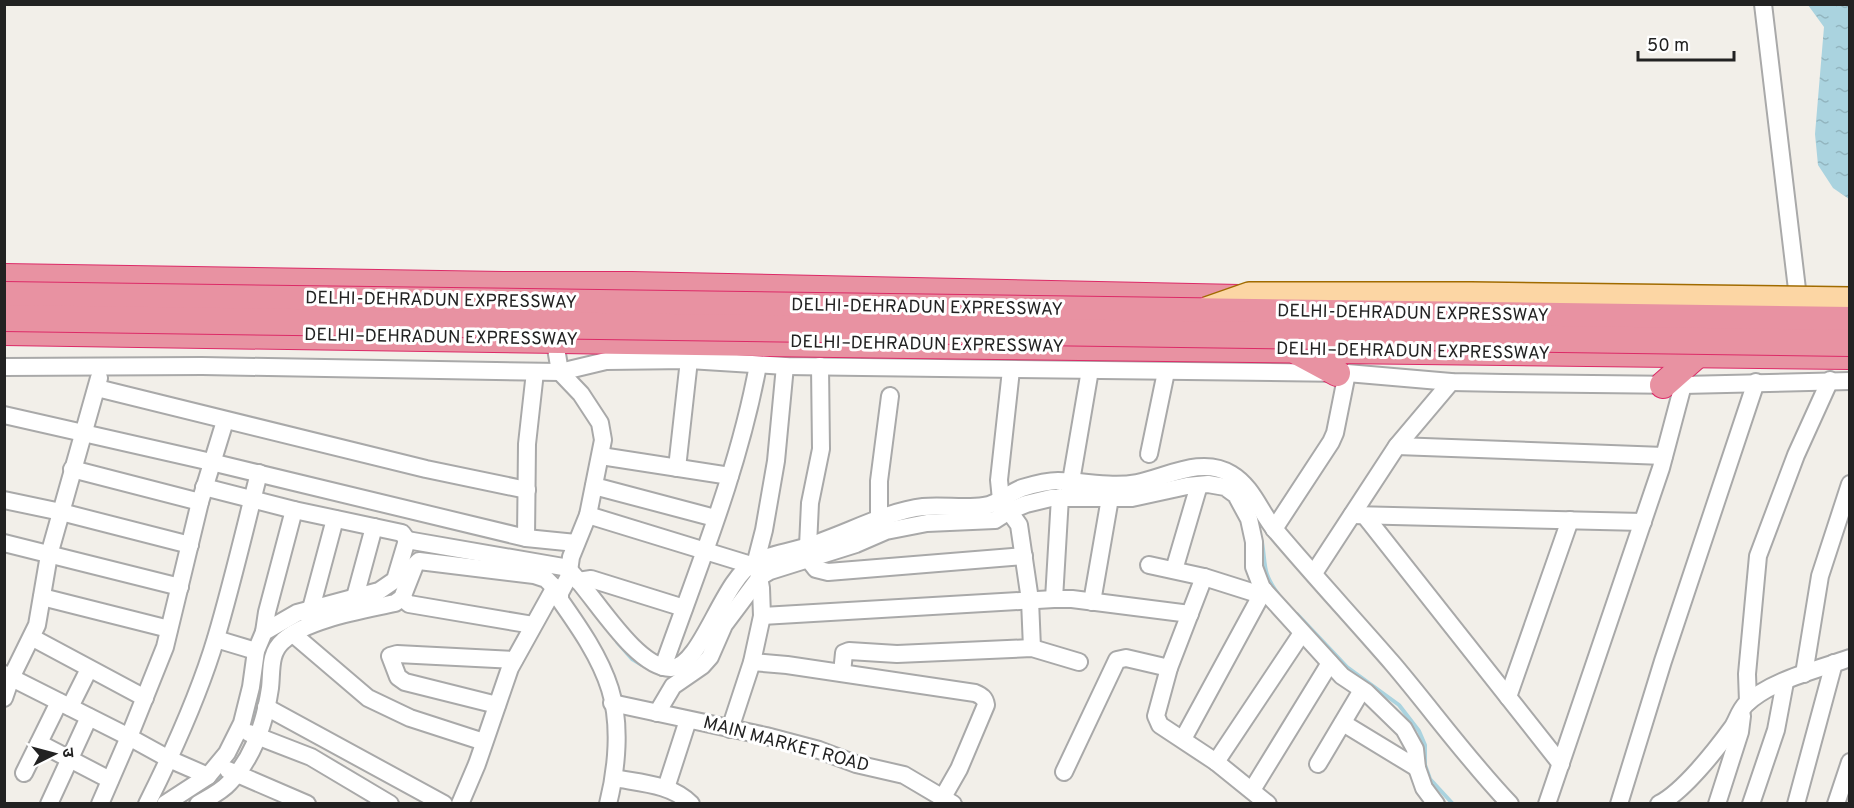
<svg xmlns="http://www.w3.org/2000/svg" width="1854" height="808" font-family="Overpass,'Noto Sans Devanagari',sans-serif">
	<defs>
		<pattern id="water-ripples" width="26" height="14" patternUnits="userSpaceOnUse" patternTransform="scale(1.5)"><rect width="26" height="14" fill="#aad3df"/><path d="M2 4q2-2 4 0t4 0M15 11q2-2 4 0t4 0" fill="none" stroke="#92b5bf"/></pattern>
	</defs>
	<rect width="100%" height="100%" fill="#f2efe9"/>
	<path fill="url(#water-ripples)" d="M1808,5H1849V199L1833,188L1818,165L1815,134L1824,27Z"/>
	<g fill="none" stroke-linecap="round" stroke-linejoin="round">
		<g stroke="#aad3df" stroke-width="4">
			<path d="M1182,478L1207,475L1213,477"/>
			<path d="M1262,542C1266,566 1262,572 1278,594"/>
			<path d="M386,598L399,588"/>
			<path d="M1297,614L1347,667L1399,705L1419,731L1425,745V765L1430,779L1453,804"/>
			<path d="M617,642L632,659L642,665"/>
			<path d="M251,729L260,692L262,669"/>
			<path d="M199,791L217,782L225,773"/>
		</g>
		<g stroke="#a9a9a9" stroke-width="20">
			<g id="minor">
				<path d="M1763,4L1799,306"/>
				<path d="M553,330L560,372L581,394L600,423L603,440L588,515L571,557L568,578L560,593V600C579,627 600,657 610,689C621,724 617,768 608,804"/>
				<path d="M4,367L202,366L560,372L606,361L689,360L785,366L1347,373L1451,382L1504,383L1683,385L1850,381"/>
				<path d="M1011,370L999,480L1001,500L1019,525L1030,600L1032,648"/>
				<path d="M97,388L426,469L527,490"/>
				<path d="M4,415L211,462L526,538L576,543"/>
				<path d="M1397,446L1664,456"/>
				<path d="M1149,454L1166,372"/>
				<path d="M601,456L730,476"/>
				<path d="M677,468L689,360"/>
				<path d="M72,469L200,502"/>
				<path d="M594,486L715,518"/>
				<path d="M204,487L294,510L402,533L407,540"/>
				<path d="M1069,493L1090,370"/>
				<path d="M4,500L61,512L190,545"/>
				<path d="M588,515L751,565"/>
				<path d="M1352,515L1643,522"/>
				<path d="M1365,516L1561,764"/>
				<path d="M879,519V481L890,396"/>
				<path d="M1274,529L1331,442L1335,433L1347,373"/>
				<path d="M526,538L527,444L535,372"/>
				<path d="M4,543L180,587"/>
				<path d="M808,546L810,503L821,449L820,366"/>
				<path d="M809,560L816,569L828,572L1024,556"/>
				<path d="M1149,565L1204,577L1261,595"/>
				<path d="M569,570C594,595 636,669 671,668C702,667 722,579 755,562C771,554 791,552 808,546C844,535 887,511 923,507C943,505 964,509 984,506C999,504 1009,493 1022,488C1032,485 1048,481 1058,481C1085,481 1111,488 1137,483C1167,477 1202,456 1231,474C1253,487 1260,512 1276,531C1314,576 1354,619 1393,664C1432,710 1468,760 1510,804"/>
				<path d="M1174,570L1199,485"/>
				<path d="M1314,573L1397,446L1451,382"/>
				<path d="M1204,577L1169,668L1156,716L1160,725L1216,762L1268,804"/>
				<path d="M578,581L591,579L684,608"/>
				<path d="M42,597L169,629"/>
				<path d="M355,597L374,527"/>
				<path d="M402,598L409,604L533,625"/>
				<path d="M1054,599L1060,497"/>
				<path d="M1092,602L1110,498"/>
				<path d="M309,616L335,519"/>
				<path d="M762,616L1054,599H1072L1190,614"/>
				<path d="M264,632L267,612L294,510"/>
				<path d="M293,634L368,698L410,718L484,742"/>
				<path d="M33,638L145,698"/>
				<path d="M216,639L256,651"/>
				<path d="M752,662L787,665L975,693C982,696 985,698 986,705L959,769L943,797"/>
				<path d="M663,667C698,568 739,469 758,365"/>
				<path d="M842,673L844,653L849,651L897,654L1032,648L1079,662"/>
				<path d="M4,674L129,737L169,759L208,776"/>
				<path d="M1804,674L1820,576L1850,484"/>
				<path d="M1508,697L1570,520"/>
				<path d="M4,698L11,678L37,625L49,555L99,378"/>
				<path d="M1748,702L1747,674L1758,556L1796,455L1830,380"/>
				<path d="M612,703L766,736L819,750L856,764L904,775L953,804"/>
				<path d="M497,705L405,682L398,677L390,656L397,654L514,660"/>
				<path d="M70,707L89,669"/>
				<path d="M266,707L444,804"/>
				<path d="M657,713L673,686L702,666L710,657L724,625L760,577L770,571L856,544L886,531L927,523L995,520L1009,511L1026,504L1051,498H1132L1187,486L1208,484L1225,487L1236,495L1249,519L1254,542V567L1262,588L1342,676L1366,692L1404,729L1415,749L1417,768L1424,788L1436,804"/>
				<path d="M1343,723L1417,768"/>
				<path d="M730,729L752,662L762,616L761,588L756,561L764,530L776,461L785,366"/>
				<path d="M249,733L311,757L390,804"/>
				<path d="M1183,739L1264,590"/>
				<path d="M39,743L110,780"/>
				<path d="M1216,762L1302,633"/>
				<path d="M1318,764L1362,690"/>
				<path d="M228,770L307,804"/>
				<path d="M1064,772L1117,660L1126,658L1169,668"/>
				<path d="M24,773L59,702"/>
				<path d="M614,778C640,783 672,784 691,804"/>
				<path d="M666,788L688,720"/>
				<path d="M1252,790L1330,663"/>
				<path d="M49,804L89,717"/>
				<path d="M100,804L129,737L165,647L200,502L225,421"/>
				<path d="M147,804C174,750 199,695 216,638C232,584 245,528 259,473"/>
				<path d="M165,804L208,776L227,753L242,723L251,687L256,651L264,632L297,613L379,591L395,580L407,540L569,568"/>
				<path d="M198,804C208,798 221,792 229,783C253,758 265,722 270,688C272,671 269,653 283,641C307,619 364,610 395,603L402,598L415,565L419,561L534,575L546,579L560,593"/>
				<path d="M460,804L477,764L510,668L555,587"/>
				<path d="M1547,804L1661,468L1683,385"/>
				<path d="M1619,804L1663,661L1756,382"/>
				<path d="M1659,804C1683,792 1716,750 1732,728C1737,721 1739,711 1746,704C1771,680 1817,670 1850,658"/>
				<path d="M1717,804L1740,732L1742,716"/>
				<path d="M1751,804L1776,730L1785,682"/>
				<path d="M1796,804L1834,663"/>
				<path d="M1836,804L1850,762"/>
			</g>
		</g>
		<g stroke="#dc2a67" stroke-width="28">
			<g id="highway">
				<path d="M4,277L503,285H632L1240,298"/>
				<path d="M4,332L907,345L1850,356"/>
				<path d="M1298,352L1337,373"/>
				<path d="M1663,385L1697,355"/>
			</g>
		</g>
		<use href="#minor" stroke="#fff" stroke-width="16"/>
		<use href="#highway" stroke="#e892a2" stroke-width="26"/>
		<g stroke="#a06b00" stroke-width="24" stroke-linecap="butt">
			<path id="major-bridge" d="M1206,308L1249,293H1471L1850,298"/>
		</g>
		<g stroke="#dc2a67" stroke-width="28" stroke-linecap="butt">
			<g id="highway-bridge">
				<path d="M4,295L1850,320"/>
				<path d="M4,318L1850,343"/>
			</g>
		</g>
		<use href="#major-bridge" stroke="#fcd6a4" stroke-width="21"/>
		<use href="#highway-bridge" stroke="#e892a2" stroke-width="26"/>
	</g>
	<g text-anchor="middle" dominant-baseline="central" stroke-width="6" stroke-linejoin="round" paint-order="stroke">
		<g font-size="18" fill="#222" stroke="#fff">
			<text transform="translate(441 301) rotate(1)">DELHI-DEHRADUN EXPRESSWAY</text>
			<text transform="translate(927 308) rotate(1)">DELHI-DEHRADUN EXPRESSWAY</text>
			<text transform="translate(1413 314) rotate(1)">DELHI-DEHRADUN EXPRESSWAY</text>
			<text transform="translate(441 338) rotate(1)">DELHI–DEHRADUN EXPRESSWAY</text>
			<text transform="translate(927 345) rotate(1)">DELHI–DEHRADUN EXPRESSWAY</text>
			<text transform="translate(1413 352) rotate(1)">DELHI–DEHRADUN EXPRESSWAY</text>
			<text transform="translate(786 745) rotate(15)">MAIN MARKET ROAD</text>
		</g>
	</g>
	<rect width="1854" height="808" fill="none" stroke="#222222" stroke-width="12"/>
	<g transform="translate(54 754) rotate(84)" stroke="#ffffff" stroke-width="4.5" paint-order="stroke">
	<path d="M0-4.5L10 22L0 15L-10 22Z" fill="#222222"/>
	<text y="-9" font-size="16" font-weight="bold" text-anchor="middle" fill="#222222">उ</text>
	</g>
	<path d="M1638 51v9h96v-9" fill="none" stroke="#222222" stroke-width="3"/>
	<text x="1647" y="51" font-size="18" fill="#222222" stroke="#ffffff" stroke-width="4.5" paint-order="stroke">50 m</text>
</svg>
